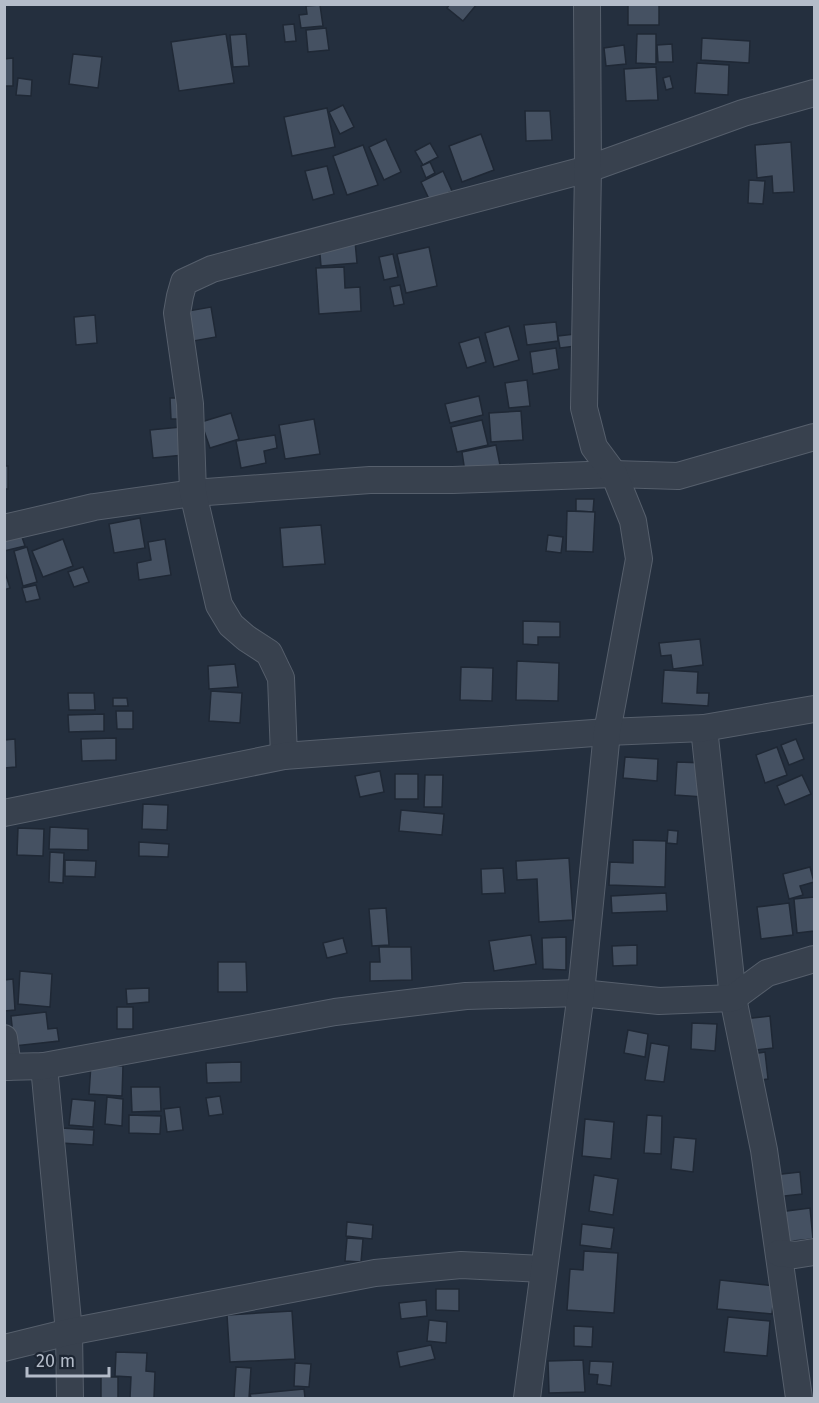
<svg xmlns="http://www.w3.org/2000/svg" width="819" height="1403" font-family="'Fira Sans',sans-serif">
	<rect width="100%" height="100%" fill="#242f3e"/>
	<g fill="#455162" stroke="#1f2835" stroke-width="1.5">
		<path d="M450,4H477L463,21L447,8Z"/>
		<rect x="628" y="4" width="31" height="21"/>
		<path d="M320,5L323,26L301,28L299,15L307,14L306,6Z"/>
		<path d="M294,24L296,41L285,42L283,25Z"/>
		<path d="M326,28L329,50L308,52L306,30Z"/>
		<path d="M226,34L234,83L179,91L171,42Z"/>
		<path d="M246,34L249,66L233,67L230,35Z"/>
		<path d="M637,34H656V64L636,63Z"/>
		<path d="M702,38L750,41L749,63L701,60Z"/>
		<path d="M672,44L673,62H658L657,45Z"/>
		<path d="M624,45L626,64L606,66L604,48Z"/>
		<path d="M73,54L102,57L98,88L69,84Z"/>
		<path d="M13,58V86H4V59Z"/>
		<path d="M697,63L729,65L728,95L695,93Z"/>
		<path d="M656,67L658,100L626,101L624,69Z"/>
		<path d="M670,76L673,88L666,90L663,78Z"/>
		<path d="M18,78L32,80L31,96L16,95Z"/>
		<path d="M343,105L354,127L340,134L329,112Z"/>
		<path d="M327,108L335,147L292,156L284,117Z"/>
		<path d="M525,111H550L552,140L526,141Z"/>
		<path d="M481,134L494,170L462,182L449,146Z"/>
		<path d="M386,139L401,172L384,180L369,147Z"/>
		<path d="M791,142L794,192L773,193L772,176L757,178L755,145Z"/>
		<path d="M430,143L438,157L423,165L415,151Z"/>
		<path d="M363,145L378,185L347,195L333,156Z"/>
		<path d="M430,162L435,173L426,178L421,166Z"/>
		<path d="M327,166L334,194L313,200L305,171Z"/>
		<path d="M443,171L452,191L430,201L421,182Z"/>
		<path d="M749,180L765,181L763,204L748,203Z"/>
		<path d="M355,241L357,263L321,266L319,243Z"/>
		<path d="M429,247L437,286L406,293L397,254Z"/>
		<path d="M393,254L398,277L384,280L379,257Z"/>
		<path d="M344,267L345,288L360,287L361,311L319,314L316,268Z"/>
		<path d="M400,285L404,304L394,306L390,287Z"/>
		<path d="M211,307L216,337L188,342L182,312Z"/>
		<path d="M95,315L97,343L76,345L74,317Z"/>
		<path d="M556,322L558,341L527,345L524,325Z"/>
		<path d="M509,326L519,360L494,367L485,333Z"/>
		<path d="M575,334L576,346L560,348L558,336Z"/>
		<path d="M479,337L486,362L467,368L459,343Z"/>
		<path d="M556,348L559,369L533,374L530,352Z"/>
		<path d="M527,380L530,406L509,408L505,383Z"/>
		<path d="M479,396L483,415L450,423L445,404Z"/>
		<path d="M170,398H187V419H171Z"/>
		<path d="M521,411L523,440L491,442L489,413Z"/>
		<path d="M231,413L239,439L210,448L201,422Z"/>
		<path d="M314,419L320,454L285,459L279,425Z"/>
		<path d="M482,420L488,445L457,452L451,427Z"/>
		<path d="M181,427L184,455L153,458L150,430Z"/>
		<path d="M275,435L277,448L264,451L266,463L241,468L236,441Z"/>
		<path d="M496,445L500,465L465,472L462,452Z"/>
		<rect x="4" y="466" width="4" height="23"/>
		<path d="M576,499H594L593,512L576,511Z"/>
		<path d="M567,511L595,512L593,552L566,551Z"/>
		<path d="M140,518L145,548L114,553L109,524Z"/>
		<path d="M321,525L325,564L283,567L280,528Z"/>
		<path d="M21,534L25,546L4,551V538Z"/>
		<path d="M548,535L563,537L561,553L546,551Z"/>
		<path d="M63,539L73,566L43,577L32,551Z"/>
		<path d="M165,539L171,575L139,580L137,563L151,560L148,542Z"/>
		<path d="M27,547L37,582L23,586L14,551Z"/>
		<path d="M83,567L89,582L74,587L68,572Z"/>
		<path d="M4,569L10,588L4,590Z"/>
		<path d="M36,585L40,599L26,602L22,588Z"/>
		<path d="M523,621L560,622V637H538V645L523,644Z"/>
		<path d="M700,639L703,665L673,669L671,655L661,656L659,643Z"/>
		<path d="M517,661L559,663L558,701L516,700Z"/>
		<path d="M235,664L238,687L209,689L208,666Z"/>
		<path d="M461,667L493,668L492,701L460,700Z"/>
		<path d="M664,670L698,672L697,693H709L708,706L662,703Z"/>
		<path d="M211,691L242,693L240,723L209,721Z"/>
		<path d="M68,693H94L95,710H69Z"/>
		<path d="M113,698H127L128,706H113Z"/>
		<path d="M116,711H133V729H117Z"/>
		<path d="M104,714V731L69,732L68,715Z"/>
		<path d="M116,738V760L82,761L81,739Z"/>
		<path d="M15,739L16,767L4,768V740Z"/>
		<path d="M796,739L804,759L789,765L781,745Z"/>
		<path d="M777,747L787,775L765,783L756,755Z"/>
		<path d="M625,757L658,759L657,781L623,778Z"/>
		<path d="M677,762L705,763L703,797L675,795Z"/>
		<path d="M380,771L384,792L360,797L355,776Z"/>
		<rect x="395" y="774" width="23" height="25"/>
		<path d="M425,775H443L442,807H424Z"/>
		<path d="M802,775L811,794L785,805L777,786Z"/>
		<path d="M143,804L168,805L167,830L142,829Z"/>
		<path d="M401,810L444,814L442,835L399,831Z"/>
		<path d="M50,827L88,829V850L49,849Z"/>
		<path d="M18,828L44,829L43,856L17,855Z"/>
		<path d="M668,830L678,831L677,844L667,843Z"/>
		<path d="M633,840L666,841L665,887L609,885L610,862L633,863Z"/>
		<path d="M139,842L169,844L168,857L139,856Z"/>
		<path d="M50,852L64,853L63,883L49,882Z"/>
		<path d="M569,858L573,920L539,922L537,879L517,880L516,861Z"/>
		<path d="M65,860L96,861L95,877L65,876Z"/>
		<path d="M810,867L814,882L800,886L803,895L789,899L783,874Z"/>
		<path d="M503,868L505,893L482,894L481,869Z"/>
		<path d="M666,893L667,911L612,913L611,896Z"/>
		<path d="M814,897V931L797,933L794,899Z"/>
		<path d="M789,903L793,935L761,939L757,907Z"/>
		<path d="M386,908L389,945L372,946L369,909Z"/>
		<path d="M531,935L536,964L494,971L489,941Z"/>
		<path d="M566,937V970L543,969L542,938Z"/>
		<path d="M343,938L347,953L327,958L323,943Z"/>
		<path d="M637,945V965L613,966L612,946Z"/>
		<path d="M379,947H411L412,980L370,981V962H380Z"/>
		<path d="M218,962H246L247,992H218Z"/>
		<path d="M20,971L52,974L50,1007L18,1004Z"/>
		<path d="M13,979L15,1010L4,1011V980Z"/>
		<path d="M149,988V1002L127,1004L126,989Z"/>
		<rect x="117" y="1007" width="16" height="22"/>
		<path d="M46,1012L48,1029L57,1028L59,1041L14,1046L11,1016Z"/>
		<path d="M770,1016L773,1048L747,1051L743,1019Z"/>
		<path d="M692,1023L717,1024L715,1051L691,1049Z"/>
		<path d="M628,1030L648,1034L645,1057L624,1053Z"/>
		<path d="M651,1043L669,1046L664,1082L645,1080Z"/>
		<path d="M765,1052L768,1079L754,1081L751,1054Z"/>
		<path d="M241,1062V1082L207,1083L206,1063Z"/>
		<path d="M91,1064L123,1066L122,1096L89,1094Z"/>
		<path d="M131,1087H160L161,1111L132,1112Z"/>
		<path d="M220,1096L223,1114L209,1116L206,1098Z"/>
		<path d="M107,1097L123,1099L122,1126L105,1124Z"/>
		<path d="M72,1099L95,1101L93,1127L69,1125Z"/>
		<path d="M180,1107L183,1130L167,1132L164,1109Z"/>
		<path d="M129,1115L161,1116L160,1134L129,1133Z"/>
		<path d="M647,1115L662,1116L661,1154L644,1153Z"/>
		<path d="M585,1119L614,1122L611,1159L582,1156Z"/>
		<path d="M61,1128L94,1130L93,1145L61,1143Z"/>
		<path d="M674,1137L696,1139L693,1172L671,1169Z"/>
		<path d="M800,1172L802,1194L776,1197L773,1175Z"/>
		<path d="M594,1175L618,1179L613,1215L589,1211Z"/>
		<path d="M810,1208L813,1239L783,1242L779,1212Z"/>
		<path d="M347,1222L373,1225L372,1239L346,1236Z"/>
		<path d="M582,1224L614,1228L611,1249L580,1245Z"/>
		<path d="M347,1238L363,1239L361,1262L345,1261Z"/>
		<path d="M584,1251L618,1253L614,1313L567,1310L570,1269L583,1270Z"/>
		<path d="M720,1280L775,1286L772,1314L717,1309Z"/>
		<path d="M436,1289H459V1311L436,1310Z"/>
		<path d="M426,1300L427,1316L401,1319L399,1303Z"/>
		<path d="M292,1311L295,1359L230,1362L227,1315Z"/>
		<path d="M728,1317L770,1321L767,1356L724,1352Z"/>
		<path d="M429,1320L447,1322L446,1343L427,1341Z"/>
		<path d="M574,1326L593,1327L592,1347L574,1346Z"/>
		<path d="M431,1345L435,1359L400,1367L397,1352Z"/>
		<path d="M116,1352L147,1353L146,1371L155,1372L154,1398H130L131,1377L115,1376Z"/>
		<path d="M583,1360L585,1392L549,1393L548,1361Z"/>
		<path d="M590,1361L613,1362L611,1386L597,1384L598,1375L589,1374Z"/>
		<path d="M295,1363L311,1364L309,1387L294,1386Z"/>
		<path d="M236,1367L251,1368L249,1398H234Z"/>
		<rect x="101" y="1377" width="17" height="21"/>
		<path d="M304,1389L305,1398H251L250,1394Z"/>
	</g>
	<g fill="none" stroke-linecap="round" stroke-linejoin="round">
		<g stroke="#565f6c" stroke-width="28">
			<g id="minor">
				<path d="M4,528L94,507L193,493L370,480H453L614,474L678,476L814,437"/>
				<path d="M704,728L733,998L764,1150L799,1398"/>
				<path d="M284,756L281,678L269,653L246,638L231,625L219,605L193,493L190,404L177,313L180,296L184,282L212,269L588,169L743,113L814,93"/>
				<path d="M4,813L284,756L607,732L704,728L814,709"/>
				<path d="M4,1038L8,1067"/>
				<path d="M44,1066L69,1332L70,1398"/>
				<path d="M4,1067L44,1066L335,1012L466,996L581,993L659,1001L733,998L767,973L814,959"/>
				<path d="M779,1253L795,1255L814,1252"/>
				<path d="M4,1348L69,1332L375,1273L461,1265L543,1269"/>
				<path d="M527,1398L581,993L607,732L639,559L633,521L614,474L594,447L584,408L588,169L587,4"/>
			</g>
		</g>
		<use href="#minor" stroke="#38414e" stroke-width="26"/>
	</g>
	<rect width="819" height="1403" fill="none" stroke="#b4bcc9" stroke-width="12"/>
	<path d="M27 1367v9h82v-9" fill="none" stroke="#b4bcc9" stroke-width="3"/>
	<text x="36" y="1367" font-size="18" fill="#b4bcc9" stroke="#1d2633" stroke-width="4.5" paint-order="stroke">20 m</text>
</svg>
